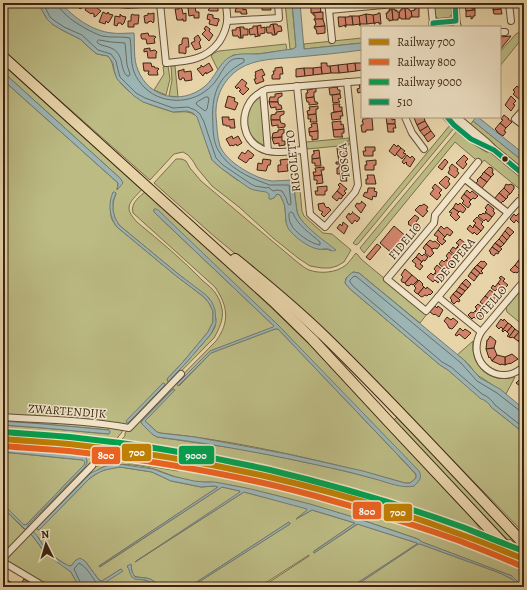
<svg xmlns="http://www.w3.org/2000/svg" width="527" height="590" font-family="Alegreya,serif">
	<rect width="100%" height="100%" fill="#e8d4a9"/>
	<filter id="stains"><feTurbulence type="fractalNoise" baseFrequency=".005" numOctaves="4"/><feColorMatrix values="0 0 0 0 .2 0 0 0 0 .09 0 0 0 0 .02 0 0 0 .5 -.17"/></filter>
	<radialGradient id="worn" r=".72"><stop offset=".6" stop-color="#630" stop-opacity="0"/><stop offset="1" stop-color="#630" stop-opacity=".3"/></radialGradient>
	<g fill="#bcbb84" stroke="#7b704a" fill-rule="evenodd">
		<path d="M3,3H38L47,19L52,24L62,30L80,39L93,51L97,54L108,56C114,63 112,68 116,76C119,84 135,97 142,101C144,103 172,112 174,112C185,112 188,110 198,117L212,160L221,168L237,180L268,192L270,194V199L274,198L277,194L280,195C282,199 285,204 285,209C286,215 285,220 287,225C290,234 310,248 319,249C324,250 327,248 331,251C322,241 301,224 297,212L293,180H299L302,211L304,216L323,233L332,234L351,250L344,262L337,266L330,268H322L310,266L298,258L273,238L239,207L212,186L197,168L193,161L188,155L183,152L174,154L150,180L3,50Z"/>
		<path d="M285,3H292L296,47L293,49H290Z"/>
		<path d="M433,3H452L453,17L452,18L451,15L450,16V18L440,19L437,18L434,13Z"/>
		<path d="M520,32L524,35V36L500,66V52L516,34Z"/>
		<path d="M362,38V43L304,49V44Z"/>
		<path d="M286,44L287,50L258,54L233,55L220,67L218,70L211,56L214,53L219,51Z"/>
		<path d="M3,60L144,187C131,202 121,206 138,223C160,241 183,260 203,281C208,285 213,289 216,294C219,298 221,304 222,309C224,319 219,329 214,338L128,425L3,416V80L118,183L117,190L121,179L3,72ZM115,192L116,194C111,205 112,215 119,225L177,273L209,298L216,319L215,327L211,334L185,364L168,381L167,379L183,362L208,332L213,322V311L209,303L204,297L175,275L117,227C114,223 111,219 111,215C110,208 110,197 115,192Z"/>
		<path d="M168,66L170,79L166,95L154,90L164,74L163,67Z"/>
		<path d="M171,66H175L178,97L169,96L172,80Z"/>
		<path d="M261,95L266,146C247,139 242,121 251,104C253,100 258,97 261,95Z"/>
		<path d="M473,121L524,162V169L470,125Z"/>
		<path d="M450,125L454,128L450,133L358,244L356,245L353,243Z"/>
		<path d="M457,131L463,136L500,157L524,177V200L518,195L522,191L484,160L481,164L455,142L364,253L360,248Z"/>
		<path d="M349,138V141H347V143H349V145L307,149L306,142Z"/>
		<path d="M176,159H182L186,161L190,168L201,181L296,261C300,264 304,268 309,270C320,274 336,273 346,265C349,262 353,257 356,253L358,255L361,259L427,314L420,323L359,273L353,272L346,278L345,283L350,289L440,365L448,370L481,398C484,399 490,404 491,407L524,433V533L342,347L287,296L215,237L154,183Z"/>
		<path d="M147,190L217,255L311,346L464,508L481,530L476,528L475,529C360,487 241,457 119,442L125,436V433L216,341C230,322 228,306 215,287L133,213C130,202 141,196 147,190ZM154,210L279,326L420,479L414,486H405L332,468L286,458L234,448L157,437L152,434L142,424L141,422L172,390L174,389V390L145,421L157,432L160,433C192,436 223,441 254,447C305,457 355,469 405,483H410L416,478V474L278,329H275L211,353L179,386L177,384L210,351L274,327V326L154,212Z"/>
		<path d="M521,288L524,290V326L507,312L506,307Z"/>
		<path d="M473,341C470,367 491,384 515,377L506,394L482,378C476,375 474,371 470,366C467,362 462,358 457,355Z"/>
		<path d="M400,415L523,545L513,542L510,539L509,540L497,535L391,422Z"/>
		<path d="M3,419L104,426L122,430V432L115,441L68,436L3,431V425L43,428L109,434V430L43,424L3,421Z"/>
		<path d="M3,442L44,445L103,451L3,556V508L24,529H26L28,525L85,467L87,461L86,457L46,451L3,447Z"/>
		<path d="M3,452L83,460L85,461V464L27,524L24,525L3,504Z"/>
		<path d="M107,453C175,463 243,475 309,492C367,506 424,525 480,545V546L506,557L524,576V587H523L512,576L422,542L418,539C363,520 308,502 252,490C238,486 224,484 210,482C192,484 173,476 157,470C143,465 112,461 99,469C94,472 88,479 83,483C68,498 52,513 37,528V529L39,530L89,479L99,472L108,469L120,467L152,472L171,481L201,487L214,486L218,487L99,566L100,567L222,487L240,491V493L135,562L244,492L307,508L308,510L296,519L312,510L355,523L314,551V553L358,524L417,543V544L358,583V584L418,544H420L500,573L512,579L520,587H353L352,586L350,587H262L309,556V555L259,587H191L290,524L289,522L189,587H163L150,579L146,578L137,577L134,576L132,572L131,565L127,567H129C132,580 133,578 144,580C150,581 154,584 159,587H98L101,585L121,569L102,581L99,580L85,561L76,560L71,566H68L56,558L43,546L39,538L31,534L42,549L48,554L71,572L79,587H49L7,562V558L93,468L107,462L118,461L178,471V469L120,459H110L100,461L99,460Z"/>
	</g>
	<g fill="#9cb5b4" stroke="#757b73">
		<path d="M38,3H61C73,17 92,31 112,33C119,34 126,33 134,33C135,45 133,59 138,70C149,98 181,105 204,87C215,79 220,60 232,56C239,53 249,54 257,54C269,53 281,50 293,49L296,47L292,3H300L304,49L362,43V50C341,53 319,55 298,57C279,59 256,58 239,69C223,80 215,97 216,116C217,126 217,137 220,146C226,162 256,179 272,181C279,181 286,180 293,180L297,212C301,225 325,241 336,250C332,252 332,250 328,249C325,248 321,250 318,249C309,248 293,236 288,228C285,222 286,215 285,209C285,204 282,199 280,195L277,194L274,198L271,199H269V194L266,192L254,190L249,188L221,168L212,160L197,117L193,113L187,111L173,112L143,102L134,96L117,79L114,70L113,63L108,56L97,54L93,51L80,39L62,30L52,24L47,19Z"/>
		<path d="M3,72L121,179L123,183L118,189H117L118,185V183L3,80Z"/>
		<path d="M476,117H478L524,154V162L473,121Z"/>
		<path d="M113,192H115L116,193L113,201V210L115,218L119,225L177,273L206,295L212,302L215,310L216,323L211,334L185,364L168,382L167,379L183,362L208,332L213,322V311L209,303L204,297L175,275L117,227C109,216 108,204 113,192Z"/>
		<path d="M154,209H156L158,210L279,326L419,471C423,478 418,482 414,486C403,489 386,482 375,479C360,475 346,471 331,468C273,455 215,444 157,437L152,434L142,424L141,422L172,390L174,389L175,390L145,421L157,432L160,433L195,437L287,454L363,471L405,483H410L416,478V474L278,329H275L211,353L178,386L177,384L210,351L273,327L274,326L154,212Z"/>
		<path d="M353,272L359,273L464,360L480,378L500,389L524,409V433L491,407C490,404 484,399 481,399L448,370L440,365L350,289L345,283C346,277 349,275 353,272Z"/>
		<path d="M163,383H164L165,385L129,422L127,423L126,421Z"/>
		<path d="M3,421L43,424L109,430L110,432L109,434L43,428L3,425Z"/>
		<path d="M3,447L46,451L83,455L86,457L87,463L85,467L28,525L27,529H25L3,508V504L24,525L27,524L84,465L85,462L83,460L3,452Z"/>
		<path d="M118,464L153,469L172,476L194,481L204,482H215L251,489L310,504L350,516L418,539L422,542L512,576L523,587H520L512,579L500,573L420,544H418L358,584L357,583L417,544V543L357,524L314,553L313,552L355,523L312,510L296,519L307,510V509L244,492L136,561L135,562L240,492V491L222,487L99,567V566L218,487L214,486L201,487L182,483L171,481L152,472L120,467L104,470L94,475L89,479L39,530L37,529V528L91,473L106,466Z"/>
		<path d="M289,522L290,523V524L191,587H189Z"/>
		<path d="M33,532C38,535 39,540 43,545C47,552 63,565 71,566L76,560L80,558L85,561L99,580L102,581L121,569L123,571L98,587H79L71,572L54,560L44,551L31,534Z"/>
		<path d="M131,564L132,572L135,577L146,578L150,579L163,587C157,587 152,582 145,580C141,579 135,581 132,577C129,574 130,569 127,566Z"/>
	</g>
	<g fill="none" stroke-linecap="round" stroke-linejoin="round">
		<g stroke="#6b6d62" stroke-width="1">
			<path d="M43,3L50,17L55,21L64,27L82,35L98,50L111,54L116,61L118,70L120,77L136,93L145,98L173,108L188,107L195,110L200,114L204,122L216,158L223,165L251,184L255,186L267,188L268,187L273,191L277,190L282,191L286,198L288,204L290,205L291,204L289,185H269L267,184C248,177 228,168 218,150C214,143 213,133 213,126C211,96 216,77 244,62V59C239,58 233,58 229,62C223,67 220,76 215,82C202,98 182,104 162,98C149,94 139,84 134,72C130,61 132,49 130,38C121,36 111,38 102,36C90,32 60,16 58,3"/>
			<path d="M99,40L111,42L125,43L127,65L130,74L129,76H127C119,68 125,54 111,48C107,46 103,46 99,44L97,42Z"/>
			<path d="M206,97H208L209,99L207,109L205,111L197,105L196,103L197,102Z"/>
			<path d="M291,212L293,213C298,226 310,233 320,242V245C311,244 294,232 291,224C289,221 289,217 289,214Z"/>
			<path d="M524,412L520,411L497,393L477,381L461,363L357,277L354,276L350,280V282L353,286L442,362L451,367L482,394C487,396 492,400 495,405L524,428"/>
			<path d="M82,587L81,584L74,569L79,563C87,567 92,577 97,584V587"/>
		</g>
	</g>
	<g fill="#d1846b" stroke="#3a2511">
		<path d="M74,3H86L87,4L80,9L77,5L76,6Z"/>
		<path d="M240,3H243V7L236,8L235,4Z"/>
		<path d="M259,3H265V5L270,4L271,10H262V7H259Z"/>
		<path d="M209,4H218L219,5L218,7V11H210L208,10L210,8Z"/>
		<path d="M500,4L501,9L493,10V5Z"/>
		<path d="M88,5L91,7L92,6L95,8L97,6V8L101,11L96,16L94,17V14L92,13L91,14L85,10Z"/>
		<path d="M310,5H320L321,12L311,13V6H310Z"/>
		<path d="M472,5V9L475,8V10L466,11L465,6Z"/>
		<path d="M193,6L195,7L196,12H199V18H194V15L189,16L188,8L192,7Z"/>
		<path d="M180,7L182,9L183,14L186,13V21H183V19H182V20H177L175,9H179Z"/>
		<path d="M243,7V10L246,9L247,14H241V12H235L236,8Z"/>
		<path d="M416,7H419V17H412L411,11L415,10L414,9H416Z"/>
		<path d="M402,8H405L406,19H401V18H399V12H400V10H402Z"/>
		<path d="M405,8H407L408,9H409L410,11H411L412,17H410V19H406Z"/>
		<path d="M389,9H392L393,20L389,21V19H387L386,13H388V11H390Z"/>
		<path d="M392,9H395V11L397,10V12H399V18H398V20H393Z"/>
		<path d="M501,9L502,14H494L493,10Z"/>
		<path d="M475,10V16H473V18L471,19V16L466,17V11Z"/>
		<path d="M103,12L107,14L108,12L109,14L113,15L109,22L108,23L106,21L105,24L99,22Z"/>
		<path d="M323,12V19L315,20V15H313V13Z"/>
		<path d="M148,13L150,14L154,13V21L153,23L151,21L148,22V23H145L144,16L148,15Z"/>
		<path d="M378,13H380L381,24H379V22L375,23V24H374L373,15L378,14Z"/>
		<path d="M120,14L122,16L126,17L124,23L122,25L121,23H118L117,26L114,25L115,16L120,17Z"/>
		<path d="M132,14L134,15H139L138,24H134V27H128V21H131V16Z"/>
		<path d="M208,14L213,15V18L219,19V21L218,22L217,26L209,24L210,20L207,19Z"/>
		<path d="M366,14L367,24H360V26L359,16Z"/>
		<path d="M366,14L373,15L374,23L367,24Z"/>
		<path d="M349,16H352L353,25H346V27H345V17H349Z"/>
		<path d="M352,16H359L360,24L353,25Z"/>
		<path d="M338,17H345L346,25L339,27Z"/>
		<path d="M314,19H323L325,26L314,27L316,24L315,20H314Z"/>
		<path d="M273,24H277L278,26H281L282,31L277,32V34L275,35Z"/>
		<path d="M273,24L275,35H272V33H267L266,27H270V25Z"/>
		<path d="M261,25V28L265,27V33L260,34V36H258L257,26Z"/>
		<path d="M206,26L210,29L209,31L213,35L209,41L202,34L206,30L204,29Z"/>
		<path d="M253,26H257L258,36L255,37V34L250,35L249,29L253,28Z"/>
		<path d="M325,26V33L317,34L316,29H315L314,27Z"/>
		<path d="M240,27L241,38H239L238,36H233L232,30H236V28Z"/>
		<path d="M240,27H244V29H248V35H243V38H241Z"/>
		<path d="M148,33L149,36H154L156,37L154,39L155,43L147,44L146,39H142L141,37V34Z"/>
		<path d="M198,35L201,40L199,42L201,48L195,50L191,43L195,41L194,38Z"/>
		<path d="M511,36L500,50V37Z"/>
		<path d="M183,38H188L189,47H186V53L185,54L183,53H179V45L182,44V41Z"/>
		<path d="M150,48V51L155,50L157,52L156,54V58H148L147,51L144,52V49Z"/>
		<path d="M143,63H151L152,67L154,66L155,68H158L159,69L157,71L158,75H149L148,74L149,71H144Z"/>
		<path d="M209,63L213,70L206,74V72L204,74L203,76L202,75L197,69L201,67V65L203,67Z"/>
		<path d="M321,63H327V66H330L331,73L322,74Z"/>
		<path d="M355,63L356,71L348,72L347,64Z"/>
		<path d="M355,63H362V70L356,71Z"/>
		<path d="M347,64L348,72L339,73L338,65Z"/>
		<path d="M338,65L339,73H331L330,66Z"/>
		<path d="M282,67L283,74H280V79H272V75L274,74L273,71H275V68Z"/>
		<path d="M321,67L322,74L313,75V68Z"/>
		<path d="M304,68L305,76L296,77V69Z"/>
		<path d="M304,68H313V75L305,76Z"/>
		<path d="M184,69V72L191,71L192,80L185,81L184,78H182L181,80L179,79L178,71L182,70Z"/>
		<path d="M262,69L265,75L262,76L264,81L256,84L254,79H256L255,75L256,74L255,72Z"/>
		<path d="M242,79L247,83L245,86L249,89L243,95L239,91L241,90L238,87L237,89L235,87Z"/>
		<path d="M362,84V92L358,93L357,89L360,88L359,85Z"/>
		<path d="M517,86L521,89L519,91L524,95L520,100L513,94L515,92L513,90Z"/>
		<path d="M337,87L338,90H340V94L330,95L329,88L338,87Z"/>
		<path d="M313,88H316V92H314V97L306,98V93H308L307,90L313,89Z"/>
		<path d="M282,93V96L278,98V102H269L270,97H275V94Z"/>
		<path d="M340,94L341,98L338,99L340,102L333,103L332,95Z"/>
		<path d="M228,96L235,98L234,101L238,103L235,110L225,107Z"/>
		<path d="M511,96L516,101L513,104L515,105L511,111L505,105Z"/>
		<path d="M314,97L315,102H317L318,104L309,105V102H307L306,98Z"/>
		<path d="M269,102H278L279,105H281L282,109L276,110V107L271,108Z"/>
		<path d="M333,104H340L339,107H342V111L334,112Z"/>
		<path d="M318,106V109H316V114L308,115L307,111L310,110L309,107Z"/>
		<path d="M284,111V114L280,116V120H271V115L276,114V112Z"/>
		<path d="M342,111L343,116H340L341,119L332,120L331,113Z"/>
		<path d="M316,114L317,122H310L311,119H308V115Z"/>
		<path d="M504,115L509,119H508L512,122L506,128L500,123L503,120L501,119Z"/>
		<path d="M222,117H229V120L234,119L235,128H230V126H226V125H223Z"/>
		<path d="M386,117H392V120L395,119V124H387Z"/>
		<path d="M418,117H424L425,121L417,125L414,118Z"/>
		<path d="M372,118L373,130H366V132H362L361,125H363V122H362L363,119Z"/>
		<path d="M271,120H280L281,123L285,124V127L278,128V125L272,126Z"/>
		<path d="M341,121V125L343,124L344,129L333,130L332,122Z"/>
		<path d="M425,121L428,126L420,131L417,125Z"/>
		<path d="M317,123L318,131L309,132V128L312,127L311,124Z"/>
		<path d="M500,123L506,128L504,131L506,132L503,136L497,132V131L495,129Z"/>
		<path d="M387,124H395L396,128H393L394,132H388Z"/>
		<path d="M428,126L431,131L424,136L420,131Z"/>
		<path d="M284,129V133L282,134V137L272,138L273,133L278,132V130Z"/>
		<path d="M344,129V133H342V136L343,137H334L333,130Z"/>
		<path d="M318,131V139L312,140V136H310L309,132Z"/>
		<path d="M431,131L435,136L428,142L424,136Z"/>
		<path d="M232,136L233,139L238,136L242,143L237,146L236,144L233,146L232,145L230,146L226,139Z"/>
		<path d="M282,137V141H285V145L279,146V143L274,144L272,138Z"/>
		<path d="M394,144L397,147L398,145L401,148L395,156L389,151Z"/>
		<path d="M365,147H375V151H373V156H364L363,151H366L365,148Z"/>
		<path d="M337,148H344L343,152L346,151V156H338Z"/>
		<path d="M401,148L405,151L403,153L406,154L402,159L396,154Z"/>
		<path d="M248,150L254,155L251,159L250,158L246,163L238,158L242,152L245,154Z"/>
		<path d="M319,150L320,158L312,159V155L314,154V151H313Z"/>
		<path d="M407,155L410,158L412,156L415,159L410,167L406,164L407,163L406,162L404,164L402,162Z"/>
		<path d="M464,155L468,159L465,162L467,164L463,169L456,163Z"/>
		<path d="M338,156H346L347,160H344L345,164H336V162H339Z"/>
		<path d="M320,158L321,166H315V163H312V159Z"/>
		<path d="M263,159L271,160L270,165H268L266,171L257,170L258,163L262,164Z"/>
		<path d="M288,159L289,164L287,165L288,171L278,172V165H281L280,160Z"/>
		<path d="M445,159L448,162L442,170L438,167Z"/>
		<path d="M376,160V165H374V170H365V165H367L366,161Z"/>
		<path d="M452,164L458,169L457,171L459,173L455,178L448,173L450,169L449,168Z"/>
		<path d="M345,165V169L348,168V173L337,174V168H339V166Z"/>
		<path d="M324,167V170H321L322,175L314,176L313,172H316L315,168Z"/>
		<path d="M489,167L492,168L493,170L492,173L494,174L491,177L484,172Z"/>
		<path d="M484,172L491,177L487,182L480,177L483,174H482Z"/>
		<path d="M340,173H348V177H346L347,181H341Z"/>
		<path d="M322,175L323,183L316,184L317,183V180H314V176Z"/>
		<path d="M367,175H374L376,184H366V179H368Z"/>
		<path d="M446,176L450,179L448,181L450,184L446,189L439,183Z"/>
		<path d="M480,177L487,182L482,188L476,183L478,181L477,180Z"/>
		<path d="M340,183L347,189L344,191L346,193L343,196L337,191L340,187L338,185Z"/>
		<path d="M435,184L442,190L439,193L441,195L437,200L430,194L434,189L432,188Z"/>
		<path d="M506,184L508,185L511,184L514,186V189L512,191V192L510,194L504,188Z"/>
		<path d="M327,186V191H325V195H316L315,191H318L317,187Z"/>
		<path d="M368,188H375L374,191L377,192L376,197L373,196L372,200L363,196L365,192L367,193L368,189Z"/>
		<path d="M504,188L510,194L507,196L508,197L506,199L499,193Z"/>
		<path d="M467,190L470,193L472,191L478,196L475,199L473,198L471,200L464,194Z"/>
		<path d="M337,191L343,196L341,199L339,198L337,201L332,197Z"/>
		<path d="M499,193L506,199L503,202V201L501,203L495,198Z"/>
		<path d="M464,194L471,200L469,202L471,204L468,208L462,203L464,201L461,198Z"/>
		<path d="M361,201L366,205L361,213L355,206L357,203L359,204L362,202Z"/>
		<path d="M324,203L325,206L327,208L328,207L331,210L324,217L321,214L323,212L319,210L318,204Z"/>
		<path d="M456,203L458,205L460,203L466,209L463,213L460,211L459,212L453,208Z"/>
		<path d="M424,204L428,207L426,210L428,211L423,217L415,210L420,205L421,206Z"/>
		<path d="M488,204L494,209L493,211L495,213L492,217L485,212L487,210L485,208Z"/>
		<path d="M453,208L459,212L457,214L460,217L456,221L450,215L452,213L449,212Z"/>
		<path d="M352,212L360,218L357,222L355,220L352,224L346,217L349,213L350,215L353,212Z"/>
		<path d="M485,212L492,217L488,222L486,219L484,221L478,216L480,214L481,215L483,213L484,214L486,213Z"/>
		<path d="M520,212L524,215L522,217L524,219L520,224L516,220L514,223L510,219L514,214L516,216Z"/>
		<path d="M415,215L419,218L416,222L420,224L416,229L408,224L409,223L408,222Z"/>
		<path d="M477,217L483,222L481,224L484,227L481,231L474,225L476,223L473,221Z"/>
		<path d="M343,222L348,226L344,234L337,228L340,224L342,226Z"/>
		<path d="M470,225L473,228L474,225L481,231L477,235L474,232L473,234L467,229Z"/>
		<path d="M394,226L408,238L394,255L380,243Z"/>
		<path d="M441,226L444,229L447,227L453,232L450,236L447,234L445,237L438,230Z"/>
		<path d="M508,227L514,232L510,236L505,231Z"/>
		<path d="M438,230L445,237L443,239L446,241L442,245L437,240L438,237L434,235Z"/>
		<path d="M505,231L510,236L507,240L502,235Z"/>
		<path d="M502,235L507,240L504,244L499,239Z"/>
		<path d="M460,239L465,243L464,245L467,248L463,252L457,247L459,245L456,243Z"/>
		<path d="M499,239L504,244L501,247L495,243Z"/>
		<path d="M430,240L433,242L435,241L440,245L437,249L435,248L432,249L426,244Z"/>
		<path d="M495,243L502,249L499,252L492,247Z"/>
		<path d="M377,244L381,247L370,260L366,257Z"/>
		<path d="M426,244L432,249V251L434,253L430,257L425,253L426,251L423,248Z"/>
		<path d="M453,247L456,249L457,247L463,252L460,256L457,253L455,255L450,251Z"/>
		<path d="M492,247L499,252L498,254L496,253L494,256L490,253L491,252L489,251Z"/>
		<path d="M449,252L455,257L453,259L456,261L452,265L446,260L448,258L446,256Z"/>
		<path d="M419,253L422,256L424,254L428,257L425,261L423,260L422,262L416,257Z"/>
		<path d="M416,257L422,262L420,264L423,266L420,270L415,266L416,264L412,261Z"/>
		<path d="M521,257L524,260L523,266L518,261Z"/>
		<path d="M442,260L444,262L446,260L452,265L449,269L446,267L445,269L439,264Z"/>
		<path d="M481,261L483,262L484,261L487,264L483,269L477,265Z"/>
		<path d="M518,261L523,266L520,270L515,265Z"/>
		<path d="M437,265L443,270L442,272L445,274L441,279L435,273L436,271L434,269Z"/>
		<path d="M477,265L483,269L481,271L483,273L481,274L474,268Z"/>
		<path d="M515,265L520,270L517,273L515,272L514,273L510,270Z"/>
		<path d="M474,268L480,273L477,277L471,272Z"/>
		<path d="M405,269L412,275L405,283L402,282L401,280L403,277L401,275Z"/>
		<path d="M471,272L477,277L474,281L468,276Z"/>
		<path d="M431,273L433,275L435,273L441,279L438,283L435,280L433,282L427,277Z"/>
		<path d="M412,275L418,280L413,285L411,284L409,286L406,285L405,283Z"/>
		<path d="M501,276L505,279L503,281L508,285L504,289L498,283L501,279L499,278Z"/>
		<path d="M466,279L471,284L468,288L462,283Z"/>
		<path d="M419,280L423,284L422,285L424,287L418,294L416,293L414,291L416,288L414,286Z"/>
		<path d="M462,283L468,288L465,291L459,287Z"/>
		<path d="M498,283L504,289L501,292L497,289L495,291L491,288L493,285L495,287Z"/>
		<path d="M424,287L426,289L427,287L433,292L430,295L429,294L427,296L425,295L422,297L420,296L418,294Z"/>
		<path d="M459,287L465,291L462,295L456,291Z"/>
		<path d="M490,290L494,293L492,295L496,298L493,302L485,296Z"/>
		<path d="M456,291L462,295L458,299L453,294Z"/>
		<path d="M453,294L460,300L459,302L457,301L454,304L451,301L452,300L450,298Z"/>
		<path d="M485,296L493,302L490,306L486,303L484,305L480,302Z"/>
		<path d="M478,304L482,307L481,309L485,312L482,316L475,311L477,309L475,307Z"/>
		<path d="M435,306L437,308L438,306L443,310L439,317L435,314L434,315L430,312Z"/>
		<path d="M475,311L482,316L478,320L474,317L472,319L468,315L471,312L473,313Z"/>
		<path d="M447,317L451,320L453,318L458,322L454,327L452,329L449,328L447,324L444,321Z"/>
		<path d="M501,319L503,321L504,319L508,323L502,331L503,329L501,327L499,329L496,326Z"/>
		<path d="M508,323L511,325L512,326L507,332L505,330L503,332L502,331Z"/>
		<path d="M512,326L515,329L509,337L507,336L509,334L507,332Z"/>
		<path d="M460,328L463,331L465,329L471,333L465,339L459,334L457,336L455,335Z"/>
		<path d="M515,329L519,332L514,338L512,337L511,338L509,337Z"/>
		<path d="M519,332L523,336L518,341L514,338Z"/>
		<path d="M490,336L496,341L494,348L486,349L487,340H488Z"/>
		<path d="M523,336H524V342L522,345L518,341Z"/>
		<path d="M494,348L497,355L492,361L490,357L489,358L486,349Z"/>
		<path d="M512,354L518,359L510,364V363L505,365V357Z"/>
		<path d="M497,355L505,357V365L501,364V365L492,361Z"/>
		<path d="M520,379L522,381L524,380V389L516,383Z"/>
		<path d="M6,579L15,585L14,587H6L3,585Z"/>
		<path d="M24,579L38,587H23L20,585Z"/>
	</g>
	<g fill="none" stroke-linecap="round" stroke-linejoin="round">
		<g stroke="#665137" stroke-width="8">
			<g id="minor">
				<path d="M111,3L128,5L155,3"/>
				<path d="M160,3L166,63C187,61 206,60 219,42C223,36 226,29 227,22C228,16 226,9 226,3"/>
				<path d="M328,3L329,10L383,5V3"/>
				<path d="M431,3L433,23"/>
				<path d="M509,3L511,21"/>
				<path d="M383,5L401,3"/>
				<path d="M329,10L332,40"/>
				<path d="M227,21L279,18L278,3"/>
				<path d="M456,21L458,27"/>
				<path d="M500,32H505"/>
				<path d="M297,86L310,214L311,215L325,227L355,192L358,185L347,82"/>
				<path d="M263,91L268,151"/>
				<path d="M524,109L515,119L524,126"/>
				<path d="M405,117L412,133L424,149"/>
				<path d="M303,150C290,151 272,155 260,148C243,139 240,118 250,102C254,96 260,92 267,89L362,81"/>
				<path d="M465,179L508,213"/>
				<path d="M524,281L481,332C464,362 500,390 524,366"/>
				<path d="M438,297L426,311L387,279L434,223L435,215L478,162"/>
				<path d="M481,332L438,297L508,213L519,201L524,205"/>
				<path d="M3,417C45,420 88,420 129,428L181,374"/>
				<path d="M3,558L92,466"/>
				<path d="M3,562L45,587"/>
			</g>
		</g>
		<g stroke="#665137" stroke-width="9">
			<g id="tertiary">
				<path d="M433,27V23L456,21L455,3"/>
				<path d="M447,117C460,131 471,139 488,148"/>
				<path d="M456,117L487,143L494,150L524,175"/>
			</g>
		</g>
		<g stroke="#3a2511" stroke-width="12">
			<g id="trunk">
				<path d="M3,57L273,301L312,339L388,421L524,566"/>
				<path d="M235,259C266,284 296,309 324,336C393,403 458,474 524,544"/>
			</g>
		</g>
		<use href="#minor" stroke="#f0e3c7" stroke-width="6"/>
		<use href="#tertiary" stroke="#f0e3c7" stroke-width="7"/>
		<use href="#trunk" stroke="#e8d4a9" stroke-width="10"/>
		<g stroke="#f0e3c7" stroke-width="8">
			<g id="bus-1">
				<path d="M433,27V23L456,21L455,3"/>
				<path d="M447,117L454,125L471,139L494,150L524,175"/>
			</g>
		</g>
		<use href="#bus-1" stroke="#00965e" stroke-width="5"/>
		<g stroke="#f0e3c7" stroke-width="9">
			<path id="rail-1" d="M3,439C25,441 47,442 69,444C136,451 203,462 269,477C334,492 399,511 462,535C483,542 503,551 524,559"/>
		</g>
		<g stroke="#f0e3c7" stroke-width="9">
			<path id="rail-2" d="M3,446C25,448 47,449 69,451C158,461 247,476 333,501C376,513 418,526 460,541C480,549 501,557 521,566"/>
		</g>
		<g stroke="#f0e3c7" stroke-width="9">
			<path id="rail-3" d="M4,432C26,434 48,435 70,437C137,444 204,455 270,470C336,486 402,505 465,528C485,536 504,544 524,551"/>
		</g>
		<use href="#rail-1" stroke="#be7f05" stroke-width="6"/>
		<use href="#rail-2" stroke="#e96221" stroke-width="6"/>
		<use href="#rail-3" stroke="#03a04e" stroke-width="6"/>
	</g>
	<circle fill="#3a2511" stroke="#f0e3c7" stroke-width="1.5" cx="505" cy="159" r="3.5"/>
	<g text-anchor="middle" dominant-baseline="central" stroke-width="3" stroke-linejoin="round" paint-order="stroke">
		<g font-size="12" fill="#3a2511" stroke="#f0e3c7">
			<text transform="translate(293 161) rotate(-96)">RIGOLETTO</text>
			<text transform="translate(344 161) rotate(-96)">TOSCA</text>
			<text transform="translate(405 241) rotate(-50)">FIDELIO</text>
			<text transform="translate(455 260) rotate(-50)">DE OPERA</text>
			<text transform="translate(491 303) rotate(-49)">OTELLO</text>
			<text transform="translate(67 411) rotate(4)">ZWARTENDIJK</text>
		</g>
	</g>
	<g stroke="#f0e3c7" stroke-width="1.5">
		<rect x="121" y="443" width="31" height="19" rx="4" fill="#be7f05"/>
		<rect x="178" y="445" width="37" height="20" rx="4" fill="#03a04e"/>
		<rect x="91" y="446" width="30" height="19" rx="4" fill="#e96221"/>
		<rect x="352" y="501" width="30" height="19" rx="4" fill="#e96221"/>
		<rect x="383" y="503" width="30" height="19" rx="4" fill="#be7f05"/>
	</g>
	<g font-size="11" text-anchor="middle" font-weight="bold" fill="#fff">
		<text x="137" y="456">700</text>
		<text x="196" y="459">9000</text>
		<text x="106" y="459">800</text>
		<text x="367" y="515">800</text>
		<text x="398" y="516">700</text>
	</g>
	<rect width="527" height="590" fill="none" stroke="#e8d4a9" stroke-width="16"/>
	<rect x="4" y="4" width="519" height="582" fill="none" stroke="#3a2511" stroke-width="2"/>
	<rect x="8" y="8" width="511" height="574" fill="none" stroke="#3a2511"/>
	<rect x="361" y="26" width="140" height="92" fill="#f0e3c7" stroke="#a7977e"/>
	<rect x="369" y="39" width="20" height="6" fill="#be7f05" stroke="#a7977e"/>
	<text x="397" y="46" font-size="12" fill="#3a2511">Railway 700</text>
	<rect x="369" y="59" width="20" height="6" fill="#e96221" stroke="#a7977e"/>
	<text x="397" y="66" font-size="12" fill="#3a2511">Railway 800</text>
	<rect x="369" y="79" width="20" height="6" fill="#03a04e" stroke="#a7977e"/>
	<text x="397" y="86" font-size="12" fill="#3a2511">Railway 9000</text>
	<rect x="369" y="99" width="20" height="6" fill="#00965e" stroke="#a7977e"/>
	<text x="397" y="106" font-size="12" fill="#3a2511">510</text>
	<g transform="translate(46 544) rotate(355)" stroke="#f0e3c7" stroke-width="3" paint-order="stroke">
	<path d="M0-3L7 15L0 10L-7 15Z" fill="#3a2511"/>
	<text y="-6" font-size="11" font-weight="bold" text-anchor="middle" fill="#3a2511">N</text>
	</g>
	<rect width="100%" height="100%" filter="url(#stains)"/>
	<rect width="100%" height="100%" fill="url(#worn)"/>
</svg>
